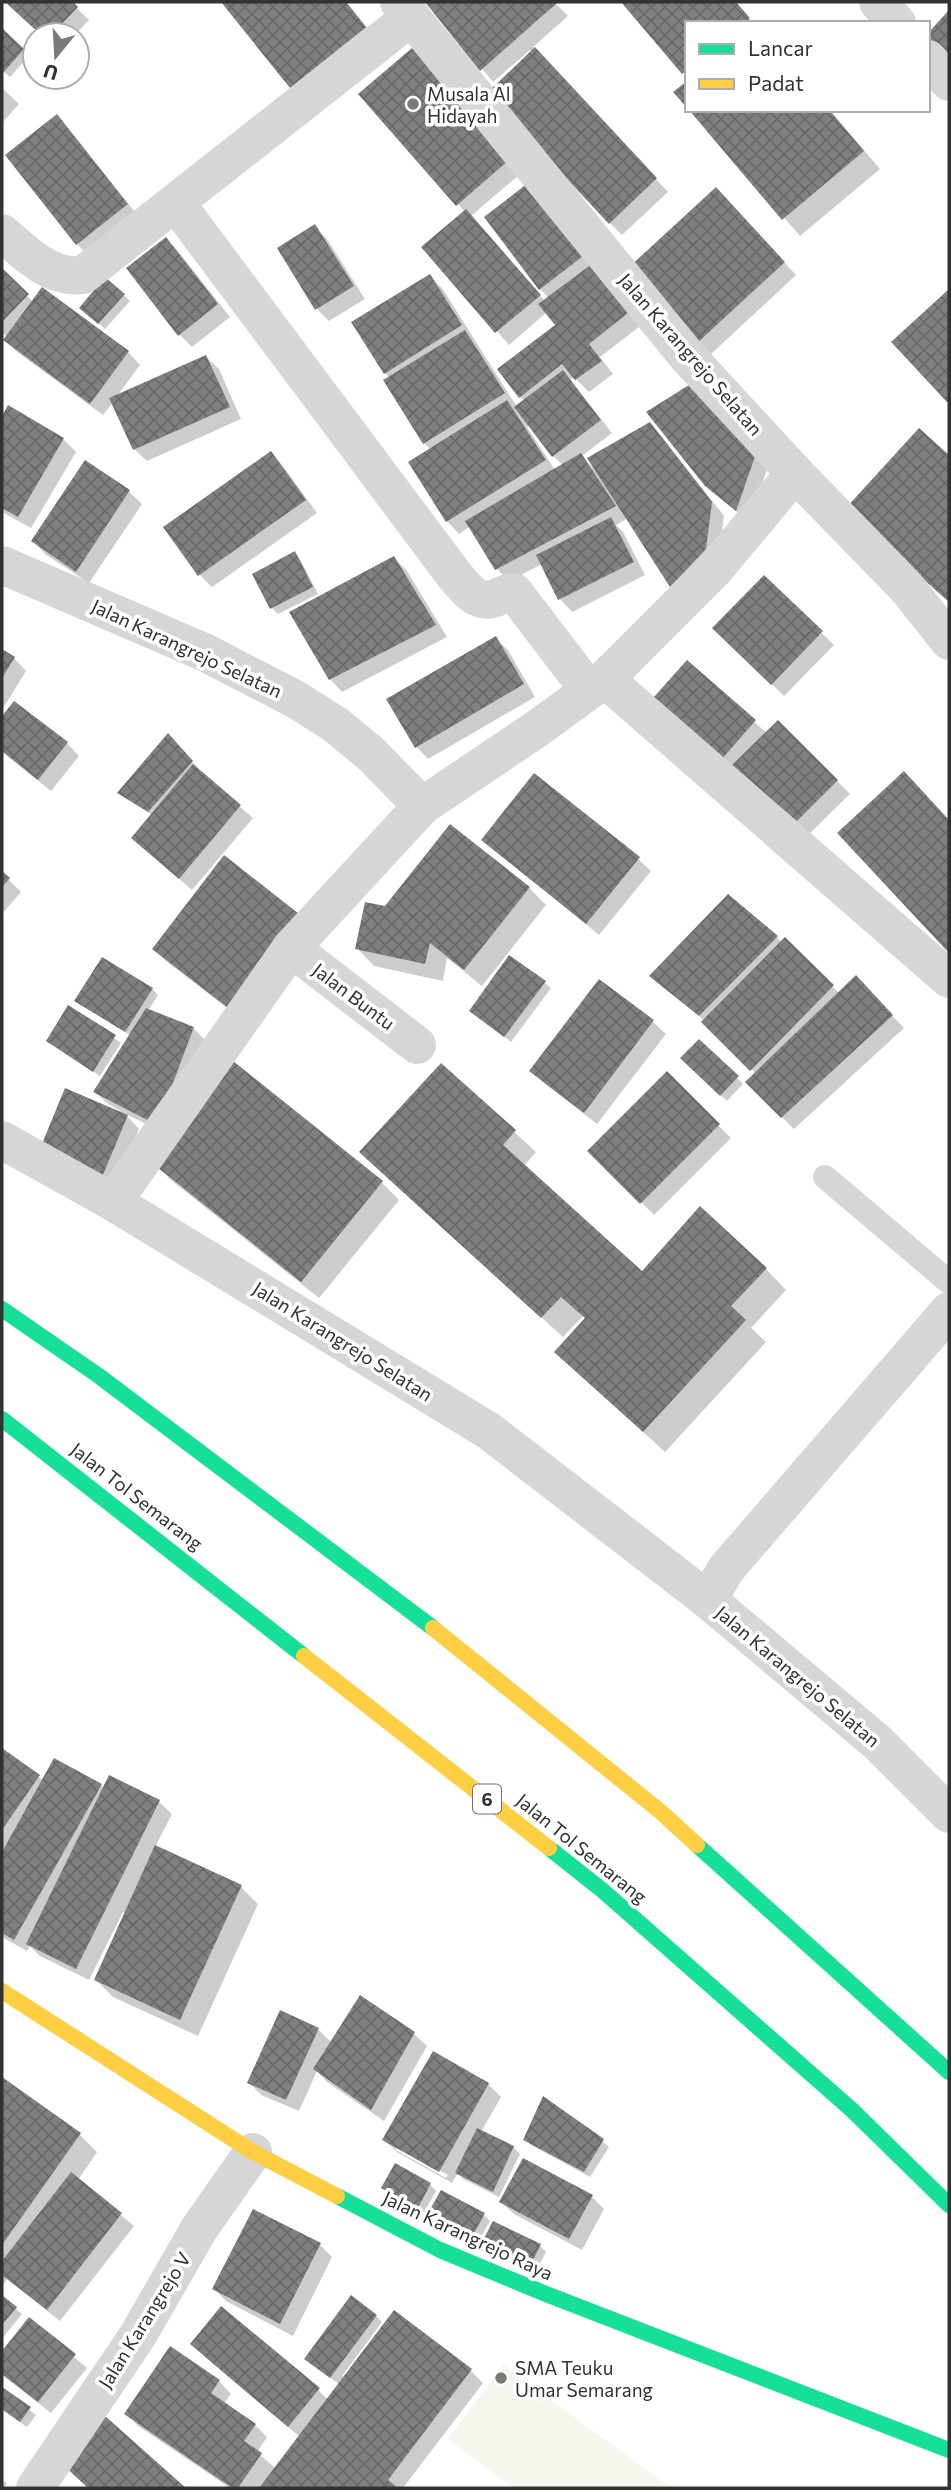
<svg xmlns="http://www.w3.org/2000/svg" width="951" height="2490" font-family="Commissioner,sans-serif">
	<defs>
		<pattern id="building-cross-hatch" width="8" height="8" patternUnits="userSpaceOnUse" patternTransform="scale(1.75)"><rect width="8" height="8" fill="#808080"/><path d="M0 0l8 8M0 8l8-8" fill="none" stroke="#696969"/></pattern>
	</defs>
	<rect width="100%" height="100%" fill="#fff"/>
	<path fill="#f3f7ee" d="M503,2365L671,2488H514L448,2439Z"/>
	<g fill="#0003" fill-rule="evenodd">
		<path d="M6,2H70L89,20L75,35H42Z"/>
		<path d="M223,2H346L377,40L292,87Z"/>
		<path d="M427,2H554L568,16L533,47L668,192L622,235L610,223L532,52L530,50L493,82Z"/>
		<path d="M623,2H735L753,23H687V76Z"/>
		<path d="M2,30L29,56L10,77L2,70Z"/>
		<path d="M412,51L520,174L471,216L545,301L549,298L540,289L528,185L644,323L600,357L613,374L589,392L574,377L570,380L612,433L582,456L595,470L650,424L662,437L724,516L718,562L683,598L628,518L616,525L623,532L645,575L572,612L560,599L542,564L509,581L497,569L471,526L459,534L447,521L431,450L424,443L390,378L385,373L429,276L442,288L517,407L525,401L520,397L557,326L547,312L509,345L423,247L465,212L361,94ZM530,425L553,456L563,465L555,470L527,427Z"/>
		<path d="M2,88L19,104L2,123Z"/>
		<path d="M691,110H830L880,169L800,236Z"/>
		<path d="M57,116L139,217L89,256L77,244Z"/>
		<path d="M728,202L796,275L709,356L629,270Z"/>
		<path d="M314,227L327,239L365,299L329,321L317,309Z"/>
		<path d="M166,239L178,251L230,317L192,347L179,334Z"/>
		<path d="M2,271L33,302L128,352L140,365L117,396L206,357L219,369L241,419L147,461L134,449L113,402L103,415L17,352L5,340L7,337L2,332Z"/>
		<path d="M949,291V401L894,342Z"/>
		<path d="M124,295L130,301L105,329L87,314Z"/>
		<path d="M700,380L771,459L748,522L706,484Z"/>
		<path d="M9,407L63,439L76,452L31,528L2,512V420Z"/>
		<path d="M919,431L949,458V602L865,526Z"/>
		<path d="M271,453L283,466L317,513L212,587L199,574Z"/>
		<path d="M85,462L129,492L142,504L89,583L45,554L33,541Z"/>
		<path d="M294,553L300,559L318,594L278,614L272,608Z"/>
		<path d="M394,558L407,571L447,637L342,692L330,679Z"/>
		<path d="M764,577L834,645L784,696L715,628Z"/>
		<path d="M495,638L508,650L535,697L428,759L416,746Z"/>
		<path d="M2,651L14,658L26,671L2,710Z"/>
		<path d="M687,663L767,733L778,722L850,794L798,845L729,777Z"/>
		<path d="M14,703L67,743L79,756L51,791L2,752V718Z"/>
		<path d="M168,736L198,768L196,769L253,818L192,890L133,838L152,815L120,793Z"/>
		<path d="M921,791L949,821V950L839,833Z"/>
		<path d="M450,827L529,888L546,905L482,986L447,958L443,981L374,966L357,948Z"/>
		<path d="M483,839L638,859L651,871L599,935Z"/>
		<path d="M224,858L240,1018L166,961L154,949Z"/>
		<path d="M2,873L21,892L2,914Z"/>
		<path d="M777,937L782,943L785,940L839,993L868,990L904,1028L794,1129L747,1082L756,1074L705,1021L651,976Z"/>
		<path d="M600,981L653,1022L666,1034L597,1124L544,1083L531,1071Z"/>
		<path d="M544,982L551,988L511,1042L471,1011Z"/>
		<path d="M152,989L158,995L148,1011L193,1028L206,1041L170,1136L124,1113L139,1129L115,1188L54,1163L121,1111L108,1104L95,1092L131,1036L77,1000Z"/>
		<path d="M69,1007L121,1043L100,1076L48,1041Z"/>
		<path d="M699,1041L743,1084L727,1101L682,1058Z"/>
		<path d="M441,1065L536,1152L524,1166L642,1273L766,1269L786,1290L751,1328L766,1342L665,1452L556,1352L586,1320L583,1316L563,1337L361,1152Z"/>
		<path d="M667,1074L731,1138L654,1215L590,1151Z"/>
		<path d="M154,1163L381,1182L399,1200L319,1298L171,1180Z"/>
		<path d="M2,1750L44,1781L101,1785L104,1789L110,1778L159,1802L172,1814L155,1847L241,1887L258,1904L198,2036L113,1997L96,1980L126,1913L123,1912L89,1980L40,1956L30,1946L27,1951L2,1937Z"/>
		<path d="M318,2029L332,2043L414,2034L427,2046L384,2121L327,2082L317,2071L299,2111L261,2095L249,2082Z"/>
		<path d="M2,2079L80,2135L97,2152L78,2180L134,2226L60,2321L7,2279L2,2286Z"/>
		<path d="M488,2084L501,2097L481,2132L513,2147L520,2154L499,2197L463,2179L458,2173L452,2183L397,2152L384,2139ZM396,2146L448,2175L446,2178L396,2150Z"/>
		<path d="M525,2139L602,2141L609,2147L590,2177L531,2145Z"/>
		<path d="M430,2184L436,2191L424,2213L389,2194L383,2188Z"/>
		<path d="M441,2192L484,2215L490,2221L480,2239L435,2215V2218L430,2213Z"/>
		<path d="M592,2197L604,2209L582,2250L514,2214L501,2202Z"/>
		<path d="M320,2245L332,2257L293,2336L226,2301L214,2289Z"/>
		<path d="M540,2246L546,2252L535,2274L489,2251Z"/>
		<path d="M2,2297L22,2314L2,2339Z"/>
		<path d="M395,2313L471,2371L483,2383L403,2488H230L138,2426L126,2413L219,2381L231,2394L224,2404L255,2425L267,2437L257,2452L276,2469L300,2437L204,2356L318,2390L328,2400L340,2385L312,2364L376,2316L382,2322L342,2376L345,2378Z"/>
		<path d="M29,2319L87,2368L51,2413L2,2375V2354Z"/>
		<path d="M2,2389L36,2415L27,2427L2,2410Z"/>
		<path d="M2,2479L7,2484L3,2488H2Z"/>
	</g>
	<g fill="url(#building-cross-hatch)">
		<path d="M5,2H73L78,7L51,35H41Z"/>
		<path d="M221,2H346L366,27L290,88Z"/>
		<path d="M425,2H558L480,71Z"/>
		<path d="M621,2H736L750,18L744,23H687V70L682,74Z"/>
		<path d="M949,10V70L928,52V33Z"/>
		<path d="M2,28L24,49L2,74Z"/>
		<path d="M535,47L657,178L609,224L487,93Z"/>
		<path d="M412,48L509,160L456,206L358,94Z"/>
		<path d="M687,81V108L673,92Z"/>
		<path d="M689,110H829L864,151L782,220Z"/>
		<path d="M57,114L128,204L76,245L5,155Z"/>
		<path d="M528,183L583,256L539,290L484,217Z"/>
		<path d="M716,187L785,262L696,344L626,270Z"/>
		<path d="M466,209L541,295L495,333L421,247Z"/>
		<path d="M315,224L354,286L315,310L277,248Z"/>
		<path d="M166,237L218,304L178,336L126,268Z"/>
		<path d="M596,261L633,309L589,344L602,361L575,380L562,364L519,398L497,369L555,325L538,304Z"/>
		<path d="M2,268L29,294L2,322Z"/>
		<path d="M430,274L462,325L384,374L351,322Z"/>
		<path d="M105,277L125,294L98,324L79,308Z"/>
		<path d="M42,287L129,351L90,404L3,340Z"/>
		<path d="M949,289V404L891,342Z"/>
		<path d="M465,330L505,393L423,444L383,380Z"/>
		<path d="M206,355L230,407L133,450L109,398Z"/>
		<path d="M563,370L601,420L552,457L514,407Z"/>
		<path d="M700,378L759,445L736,511L705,486L646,412Z"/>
		<path d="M507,400L546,460L446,522L408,462Z"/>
		<path d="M8,405L64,438L18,517L2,508V416Z"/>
		<path d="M650,422L712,502L706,549L670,587L587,458Z"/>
		<path d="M919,428L949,455V602L845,509Z"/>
		<path d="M271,451L306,500L198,576L163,527Z"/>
		<path d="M581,453L616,506L495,570L465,521Z"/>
		<path d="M85,460L130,490L76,572L31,541Z"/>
		<path d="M611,517L634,562L558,600L536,555Z"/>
		<path d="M295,551L313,587L270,609L252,574Z"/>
		<path d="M394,556L436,625L329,680L289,612Z"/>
		<path d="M764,575L823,631L771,685L712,628Z"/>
		<path d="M496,636L524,684L415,748L386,699Z"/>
		<path d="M2,649L15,657L2,678Z"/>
		<path d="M687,660L756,720L715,767L645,707Z"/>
		<path d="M14,701L68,742L38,780L2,751V716Z"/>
		<path d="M778,720L838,780L784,834L723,774Z"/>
		<path d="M168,733L193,761L148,812L117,793Z"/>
		<path d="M193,764L241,805L179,879L131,838Z"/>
		<path d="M904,771L949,820V953L837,833Z"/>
		<path d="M534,773L640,857L586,924L481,840Z"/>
		<path d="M450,824L530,887L464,970L430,943L425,964L355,949L365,902L385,906Z"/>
		<path d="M224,855L299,914L227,1007L152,949Z"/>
		<path d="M2,871L10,878L2,887Z"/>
		<path d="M728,894L778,936L699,1016L649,976Z"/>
		<path d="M785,937L834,985L750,1071L701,1022Z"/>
		<path d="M509,955L546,981L504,1037L469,1011Z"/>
		<path d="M102,957L153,988L125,1032L74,1001Z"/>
		<path d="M856,975L893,1015L781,1118L745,1082Z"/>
		<path d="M599,979L654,1020L584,1113L529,1071Z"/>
		<path d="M68,1005L116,1035L93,1072L46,1041Z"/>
		<path d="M146,1008L194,1027L157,1125L93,1092Z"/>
		<path d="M699,1039L739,1076L720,1096L680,1058Z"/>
		<path d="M233,1061L383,1181L301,1282L152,1163Z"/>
		<path d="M441,1063L516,1130L503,1145L642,1271L700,1206L767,1268L731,1306L746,1320L643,1432L554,1352L585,1318L561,1297L541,1318L359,1152Z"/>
		<path d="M667,1071L720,1124L640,1204L587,1151Z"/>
		<path d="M65,1088L128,1115L102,1177L39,1151Z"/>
		<path d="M2,1748L40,1775L2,1830Z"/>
		<path d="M54,1758L102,1784L14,1940L2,1933V1852Z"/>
		<path d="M109,1775L160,1800L76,1969L26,1944Z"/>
		<path d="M155,1845L242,1885L180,2020L94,1980Z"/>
		<path d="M360,1995L415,2032L371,2110L313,2069Z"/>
		<path d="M280,2010L319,2028L286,2100L247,2083Z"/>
		<path d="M433,2051L489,2083L439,2172L382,2140Z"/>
		<path d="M2,2077L81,2133L2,2245Z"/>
		<path d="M543,2096L604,2139L584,2172L523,2140Z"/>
		<path d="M477,2128L514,2146L493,2192L455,2173Z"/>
		<path d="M523,2158L593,2195L569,2239L499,2202Z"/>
		<path d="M395,2163L431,2183L418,2208L381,2188Z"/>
		<path d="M71,2172L122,2213L47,2310L2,2275V2261Z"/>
		<path d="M441,2190L485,2213L472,2237L428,2213Z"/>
		<path d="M253,2209L321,2243L280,2324L212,2289Z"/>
		<path d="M493,2221L541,2244L528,2270L480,2246Z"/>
		<path d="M2,2295L17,2307L2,2325Z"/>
		<path d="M351,2295L377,2315L330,2378L304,2359Z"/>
		<path d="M221,2306L320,2388L288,2427L190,2344Z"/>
		<path d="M394,2310L472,2369L388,2480L398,2488H259Z"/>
		<path d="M29,2317L76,2354L38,2402L2,2374V2351Z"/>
		<path d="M170,2346L220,2380L211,2393L256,2424L244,2441L262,2453L238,2488H233L219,2479L124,2414Z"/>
		<path d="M2,2387L31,2407L20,2422L2,2409Z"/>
		<path d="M105,2416L186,2488H88L62,2464Z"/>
	</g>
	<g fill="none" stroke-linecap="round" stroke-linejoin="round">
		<path stroke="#d6d6d6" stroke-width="24" d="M825,1177L949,1282"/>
		<g stroke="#d6d6d6" stroke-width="38">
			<path d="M878,2L897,23"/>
			<path d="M928,59L949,82"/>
			<path d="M176,203L455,576C465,587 475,603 492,599C501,597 505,592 514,592L588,689"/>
			<path d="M2,233C25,253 50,279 83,275L411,17"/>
			<path d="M795,473L907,588L949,641"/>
			<path d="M2,565L204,652L295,699L336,725L371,754L422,806"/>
			<path d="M605,679L949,979"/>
			<path d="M291,948L417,1045"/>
			<path d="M2,1140L113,1202L489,1431L708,1600L877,1742L949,1814"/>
			<path d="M113,1202L291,948L422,806L538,728L605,679L714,570L795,473L687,356L399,2"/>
			<path d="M708,1600L726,1569L949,1311"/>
			<path d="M35,2488L138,2335L199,2229L253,2152"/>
		</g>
		<g stroke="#16e098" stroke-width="16">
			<path d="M2,1309L99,1376L433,1628"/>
			<path d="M2,1419L304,1656"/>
			<path d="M697,1845L949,2072"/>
			<path d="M549,1848L602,1890L852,2110L949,2205"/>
			<path d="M337,2196L440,2250L546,2294L949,2450"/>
		</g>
		<g stroke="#ffcf43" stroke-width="16">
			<path d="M433,1628L661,1812L697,1845"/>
			<path d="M304,1656L549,1848"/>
			<path d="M2,1991L253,2152L337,2196"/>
		</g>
	</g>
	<g fill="#7a7a7a" stroke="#fff" stroke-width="2.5">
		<circle cx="413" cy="104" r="7"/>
		<circle cx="501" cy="2378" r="7"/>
	</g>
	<g text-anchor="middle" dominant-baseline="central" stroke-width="7" stroke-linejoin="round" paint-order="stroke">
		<rect fill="#fff" stroke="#707070" stroke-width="2" x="473" y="1784.5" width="28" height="29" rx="5"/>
		<g font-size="18" font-weight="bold" fill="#323232">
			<text x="487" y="1799">6</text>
		</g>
		<g font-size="19" fill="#323232" stroke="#fff" text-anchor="start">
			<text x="427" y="93">Musala Al<tspan x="427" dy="22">Hidayah</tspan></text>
			<text x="515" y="2367">SMA Teuku<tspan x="515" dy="22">Umar Semarang</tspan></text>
		</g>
		<g font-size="19" fill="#323232" stroke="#fff">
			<text transform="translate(691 354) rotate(49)">Jalan Karangrejo Selatan</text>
			<text transform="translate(187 648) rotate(25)">Jalan Karangrejo Selatan</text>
			<text transform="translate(354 996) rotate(37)">Jalan Buntu</text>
			<text transform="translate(343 1341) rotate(32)">Jalan Karangrejo Selatan</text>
			<text transform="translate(137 1496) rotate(38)">Jalan Tol Semarang</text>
			<text transform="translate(798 1676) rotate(40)">Jalan Karangrejo Selatan</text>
			<text transform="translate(582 1848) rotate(39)">Jalan Tol Semarang</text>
			<text transform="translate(468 2235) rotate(25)">Jalan Karangrejo Raya</text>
			<text transform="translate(144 2320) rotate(-58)">Jalan Karangrejo V</text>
		</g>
	</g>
	<rect width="951" height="2490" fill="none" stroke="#323232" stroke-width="7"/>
	<rect x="685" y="21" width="245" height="91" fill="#ffffff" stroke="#adadad" stroke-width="2"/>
	<rect x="699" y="44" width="35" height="10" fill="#16e098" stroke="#adadad" stroke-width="2"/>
	<text x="748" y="56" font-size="21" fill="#323232">Lancar</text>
	<rect x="699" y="79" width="35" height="10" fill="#ffcf43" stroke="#adadad" stroke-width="2"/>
	<text x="748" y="91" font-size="21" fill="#323232">Padat</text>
	<g transform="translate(56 56) rotate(198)"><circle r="33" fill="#ffffff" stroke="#adadad" stroke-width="2"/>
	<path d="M0-5L12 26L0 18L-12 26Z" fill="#7a7a7a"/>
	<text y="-10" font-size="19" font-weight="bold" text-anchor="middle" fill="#323232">U</text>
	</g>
</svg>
